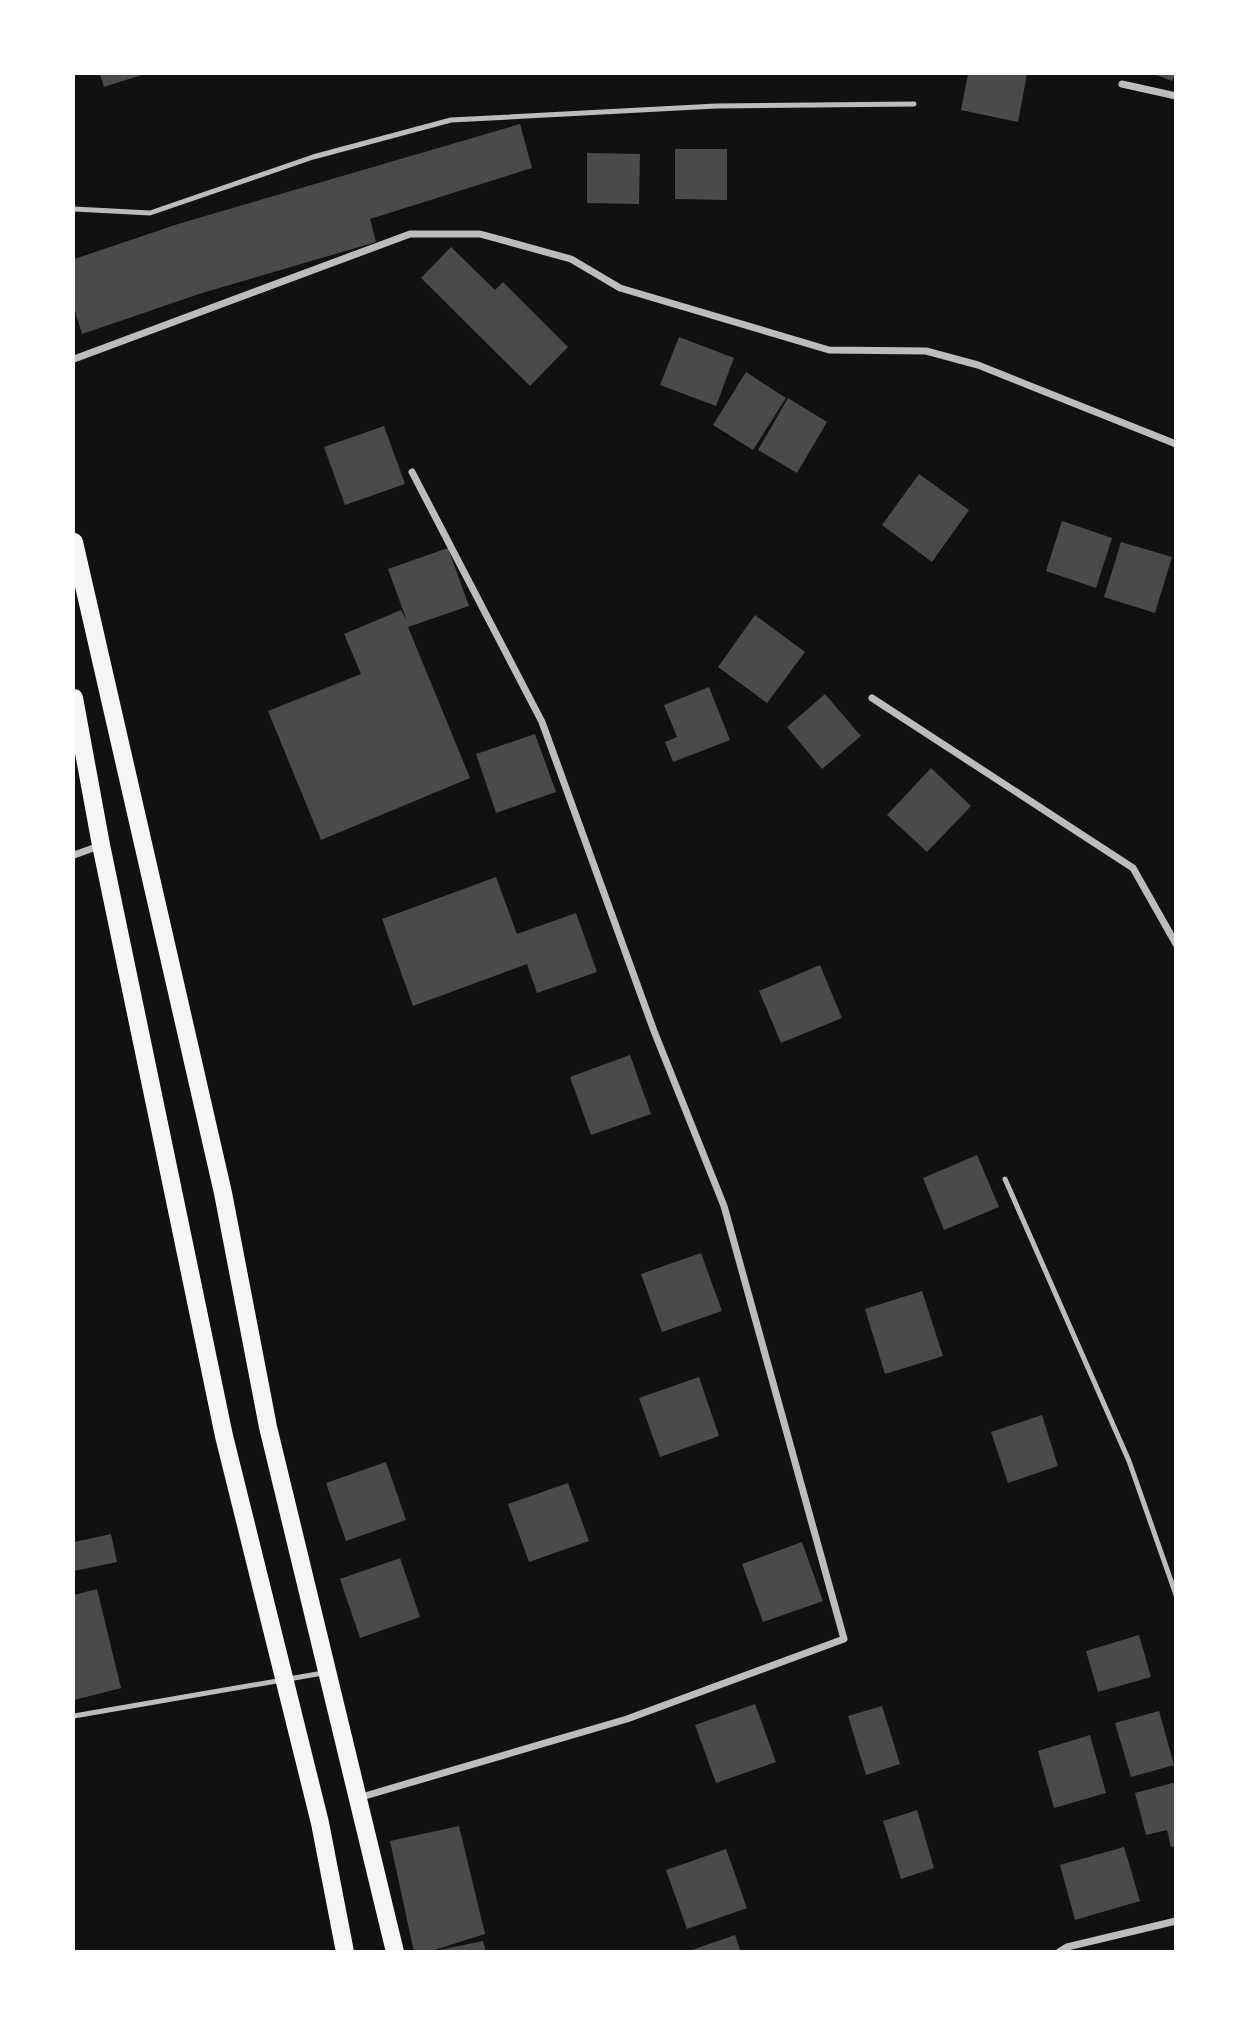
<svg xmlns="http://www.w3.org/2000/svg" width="1249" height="2025" font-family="Raleway,sans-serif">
	<rect width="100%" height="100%" fill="#111"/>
	<g fill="#4a4a4a">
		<path d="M100,74H145L104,87Z"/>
		<path d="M968,74H1027L1018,122L961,110Z"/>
		<path d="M1154,74H1175L1172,81Z"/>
		<path d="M520,124L532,168L370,219L376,242L202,293L82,334L74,308V259L178,224Z"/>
		<path d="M675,149H727V200L675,199Z"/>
		<path d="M587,153L640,154L639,204L587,203Z"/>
		<path d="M451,247L495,290L503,282L568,347L530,386L421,278Z"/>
		<path d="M679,337L734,358L716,406L660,385Z"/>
		<path d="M746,372L786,398L753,450L713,425Z"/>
		<path d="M788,398L827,422L797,473L758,450Z"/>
		<path d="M384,426L405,484L345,505L324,447Z"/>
		<path d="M919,474L969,510L932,562L882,525Z"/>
		<path d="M1062,521L1112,538L1096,588L1046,571Z"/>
		<path d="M1121,542L1172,557L1155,613L1104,597Z"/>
		<path d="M448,548L469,606L408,627L470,778L321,840L268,711L361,674L344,634L401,610L407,621L388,569Z"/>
		<path d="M755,615L805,652L767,703L718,667Z"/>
		<path d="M709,687L730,740L673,762L665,742L677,737L664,705Z"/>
		<path d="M825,694L861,736L822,769L787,727Z"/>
		<path d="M535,734L556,792L496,813L476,754Z"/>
		<path d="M931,768L971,806L927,852L887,815Z"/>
		<path d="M496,877L517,934L576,913L597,972L537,993L527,964L413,1006L382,919Z"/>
		<path d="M820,965L842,1018L781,1043L759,991Z"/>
		<path d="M630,1055L651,1114L591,1135L570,1077Z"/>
		<path d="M977,1155L999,1207L944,1230L923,1178Z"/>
		<path d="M701,1253L722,1311L662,1332L641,1274Z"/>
		<path d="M922,1291L943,1356L885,1374L865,1309Z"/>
		<path d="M699,1377L719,1436L660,1457L639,1398Z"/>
		<path d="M1042,1415L1058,1466L1008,1483L991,1432Z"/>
		<path d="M386,1462L406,1520L346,1541L326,1483Z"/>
		<path d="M568,1483L589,1541L529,1562L508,1504Z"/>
		<path d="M111,1534L117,1562L74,1571V1542Z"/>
		<path d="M802,1542L823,1601L763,1622L742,1564Z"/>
		<path d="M400,1558L420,1617L360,1638L340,1579Z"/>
		<path d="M97,1589L121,1688L74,1700V1595Z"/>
		<path d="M1139,1635L1151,1677L1098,1692L1086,1651Z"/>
		<path d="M755,1704L776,1762L716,1783L695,1725Z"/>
		<path d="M882,1706L900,1764L866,1775L848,1716Z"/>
		<path d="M1159,1711L1174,1765L1131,1777L1115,1723Z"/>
		<path d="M1090,1735L1106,1793L1054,1808L1038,1751Z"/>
		<path d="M1176,1782V1846L1171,1847L1167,1830L1146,1835L1135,1793Z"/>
		<path d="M917,1810L934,1868L901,1879L883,1821Z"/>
		<path d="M459,1826L485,1934L428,1952H414L390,1841Z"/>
		<path d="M1124,1847L1140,1901L1075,1920L1060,1865Z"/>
		<path d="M726,1849L747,1908L687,1929L666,1870Z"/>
		<path d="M735,1935L741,1952H689V1951Z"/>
		<path d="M483,1941L486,1952H439V1950Z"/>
	</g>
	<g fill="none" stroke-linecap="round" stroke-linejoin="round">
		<g stroke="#bcbcbc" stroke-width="5">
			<path d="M74,209L150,213L313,157L451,120L716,106L914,104"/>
			<path d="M1005,1179L1129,1461L1176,1595"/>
			<path d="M74,1716L323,1673"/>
		</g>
		<g stroke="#bcbcbc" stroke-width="7">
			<path d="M1122,84L1176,96"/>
			<path d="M74,359L410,234H480L571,259L620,288L829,350L926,351L978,365L1176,444"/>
			<path d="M872,698L1133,868L1176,944"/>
			<path d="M74,855L99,846"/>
			<path d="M358,1798L627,1719L844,1639L724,1206L654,1031L542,722L412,472"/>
			<path d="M1059,1952L1067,1947L1176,1921"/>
		</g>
		<g stroke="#f5f5f5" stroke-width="18">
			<path d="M74,542L223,1193L268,1427L395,1952"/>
			<path d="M74,698L101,845L224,1436L320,1823L345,1952"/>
		</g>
	</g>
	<rect width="1249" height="2025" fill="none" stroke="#ffffff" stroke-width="150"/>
</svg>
